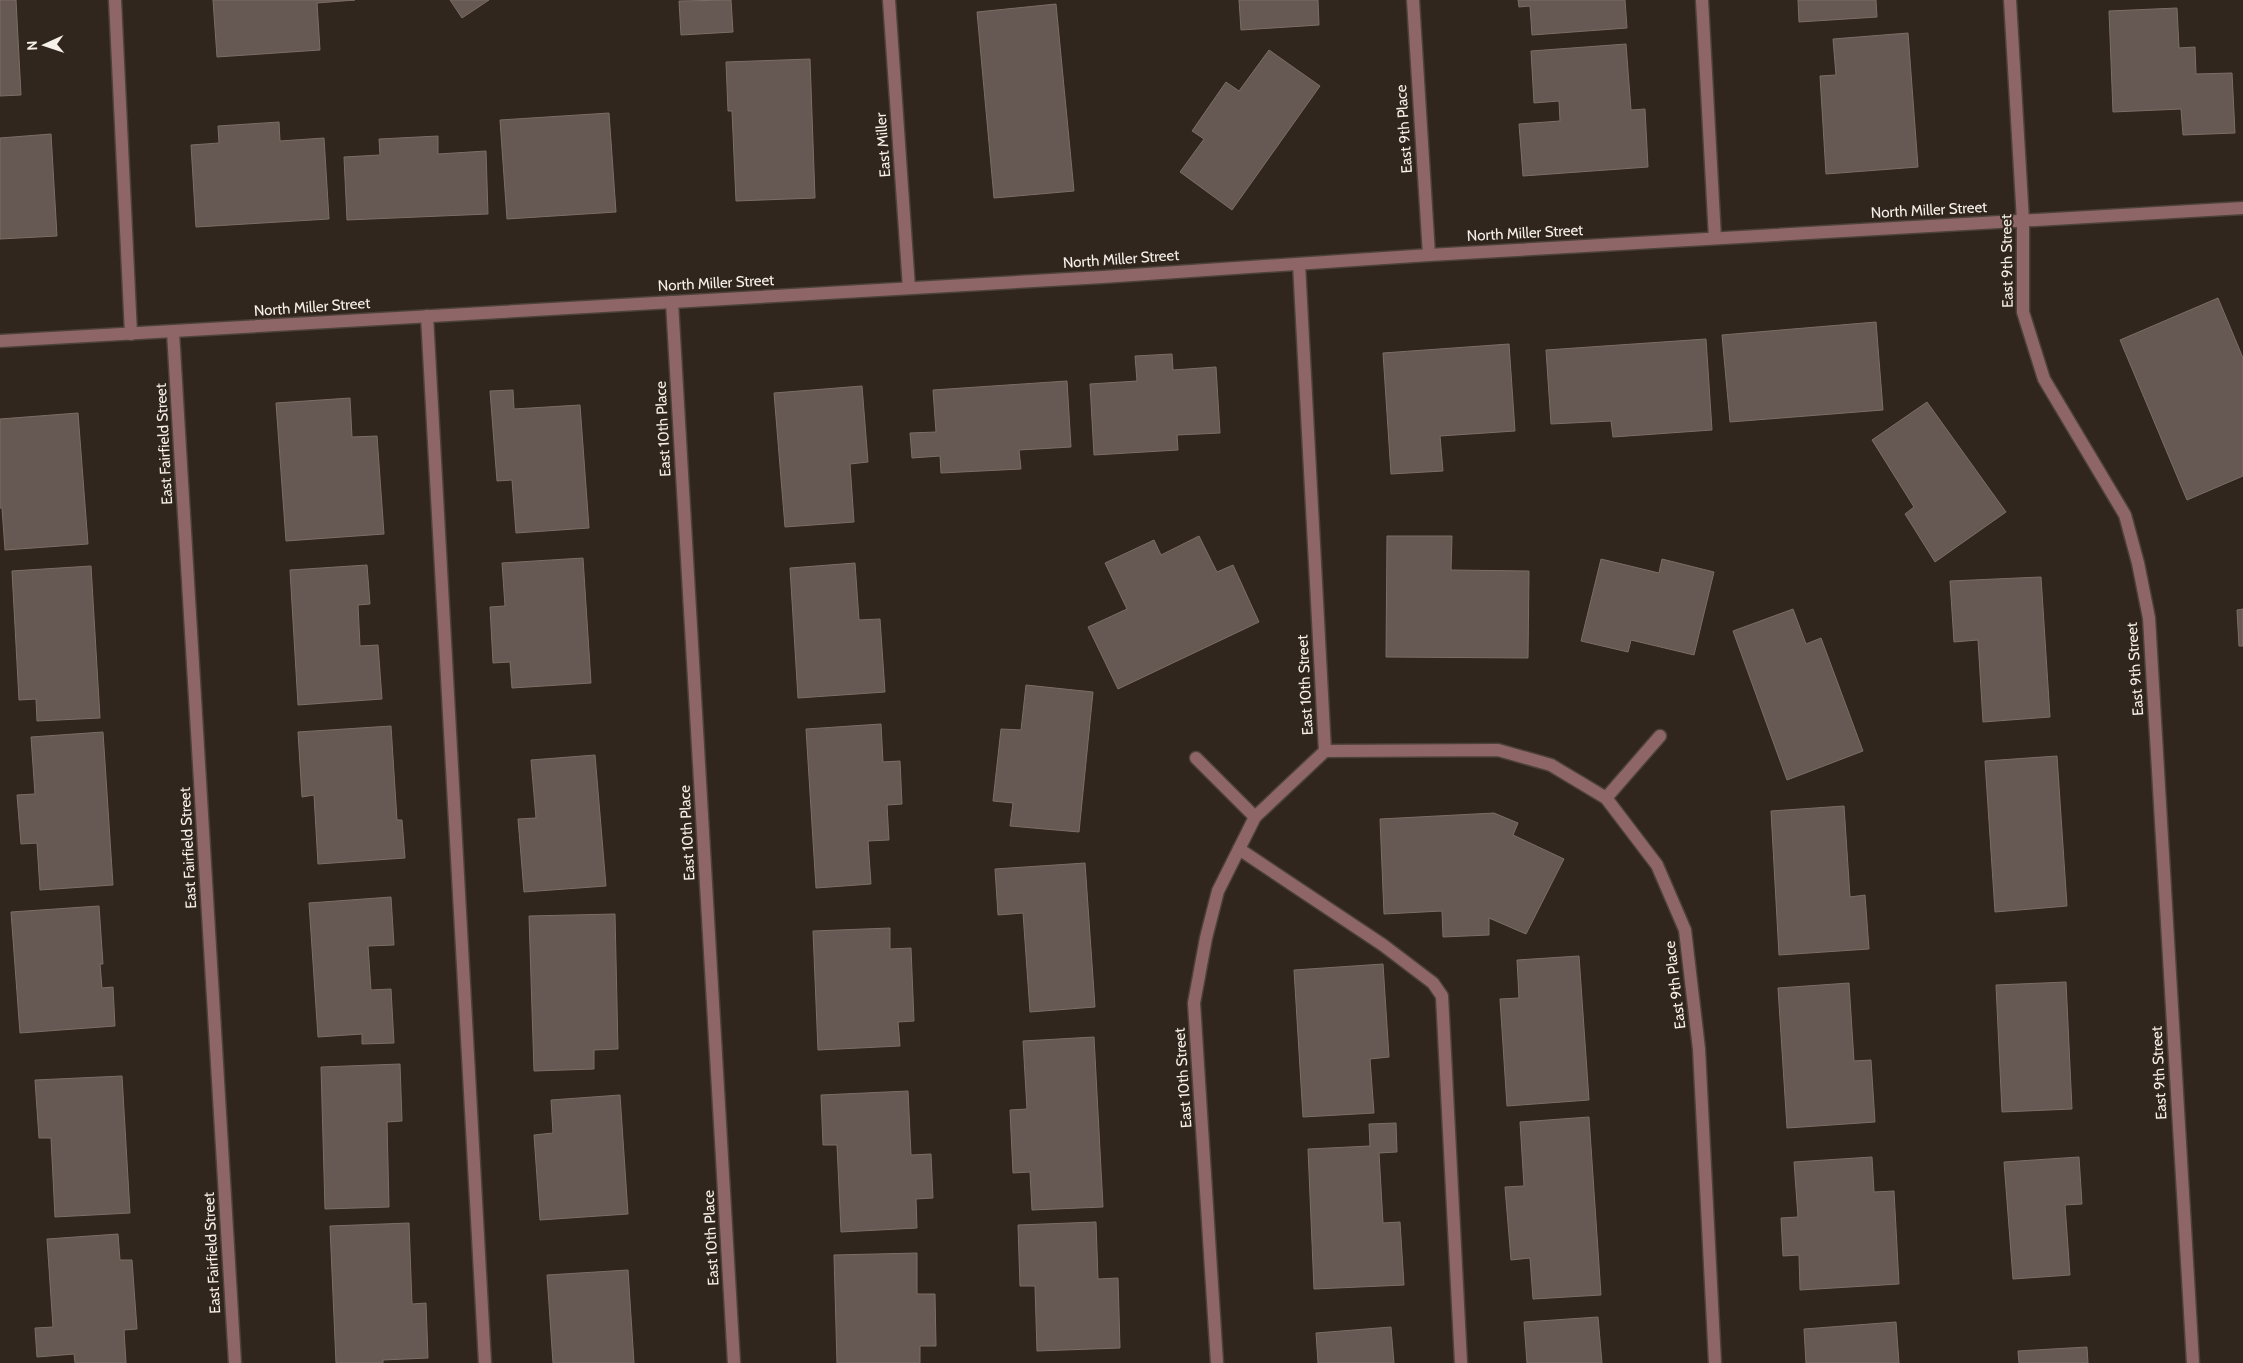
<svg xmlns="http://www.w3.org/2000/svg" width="2243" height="1363" font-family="Cabin,sans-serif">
	<rect width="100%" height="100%" fill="#30261d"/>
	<g fill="#665852" stroke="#7c6d67">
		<path d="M0,0H16L21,95L0,96Z"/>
		<path d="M213,0H355L317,3L320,50L217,57Z"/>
		<path d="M450,0H489L462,18Z"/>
		<path d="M731,0L733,32L681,35L679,1Z"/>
		<path d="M1239,0H1318L1319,25L1241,30Z"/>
		<path d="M1518,0H1625L1627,28L1532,35L1530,6L1519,7Z"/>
		<path d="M1798,0H1876L1877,17L1799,22Z"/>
		<path d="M1056,4L1074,191L994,198L977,12Z"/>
		<path d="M2177,8L2179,48L2195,47L2196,74L2232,73L2235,133L2183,135L2181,109L2113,112L2109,11Z"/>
		<path d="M1908,33L1918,167L1826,174L1820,76L1836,75L1833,39Z"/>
		<path d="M1626,44L1631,110L1645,109L1648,167L1523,176L1519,124L1560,121L1559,101L1534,103L1531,51Z"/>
		<path d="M1269,50L1320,86L1232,210L1180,172L1204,139L1192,131L1226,82L1239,91Z"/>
		<path d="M810,59L815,198L736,201L732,111H728L726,62Z"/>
		<path d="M609,113L616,212L507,219L500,120Z"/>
		<path d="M279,122L280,141L324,138L329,219L196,227L191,145L219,143L218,126Z"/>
		<path d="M51,134L57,236L0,239V138Z"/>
		<path d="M438,136V154L486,151L488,214L347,220L344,157L380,155L379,139Z"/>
		<path d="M2218,298L2243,358V476L2187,500L2120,340Z"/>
		<path d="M1876,322L1883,410L1730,422L1722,335Z"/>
		<path d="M1706,339L1712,430L1613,437L1611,421L1551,424L1546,350Z"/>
		<path d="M1509,344L1515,431L1440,436L1443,471L1391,474L1383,353Z"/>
		<path d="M1172,354L1173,370L1216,367L1220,433L1177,435L1178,450L1094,455L1090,384L1137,381L1135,356Z"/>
		<path d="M1067,381L1071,447L1019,450L1021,469L941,473L940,456L912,458L910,433L936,432L933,390Z"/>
		<path d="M862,386L868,462L850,464L854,522L785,527L774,393Z"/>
		<path d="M513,390L514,409L580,405L589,528L516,533L512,480L497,481L490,391Z"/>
		<path d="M350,398L352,437L377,436L384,534L286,541L276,403Z"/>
		<path d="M1927,402L2006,512L1935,562L1905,514L1914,507L1872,440Z"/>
		<path d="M78,413L88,544L5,550L2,508H0V419Z"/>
		<path d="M1199,536L1217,572L1233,565L1259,622L1118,689L1088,627L1127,609L1105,563L1154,540L1161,555Z"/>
		<path d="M1387,536H1452L1451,570L1529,571L1528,658L1386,657Z"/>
		<path d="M583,558L591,683L512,688L510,662L493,663L490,607L505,606L502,563Z"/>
		<path d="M1601,559L1659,573L1662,559L1714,572L1694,655L1631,640L1628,652L1581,641Z"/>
		<path d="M855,563L859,620L880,619L885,692L798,698L790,568Z"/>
		<path d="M367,565L370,604L358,605L360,646L378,645L382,699L298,705L290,570Z"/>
		<path d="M91,566L100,718L37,721L36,699L19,700L12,571Z"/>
		<path d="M2041,577L2050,717L1983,722L1978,640L1954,642L1950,581Z"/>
		<path d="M1793,609L1806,644L1821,638L1863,751L1787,780L1733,631Z"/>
		<path d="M2243,609V646H2239L2237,610Z"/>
		<path d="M1026,685L1093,692L1079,832L1010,826L1013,803L993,801L1001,729L1021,730Z"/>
		<path d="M881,724L883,762L900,761L902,804L887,805L889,840L868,841L871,884L816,888L806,729Z"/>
		<path d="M391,726L397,820H402L405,858L318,864L314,795L302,797L298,732Z"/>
		<path d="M103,732L113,885L40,890L37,843L21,844L17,795L35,794L31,737Z"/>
		<path d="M595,755L606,886L524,892L518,819L536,818L531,760Z"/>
		<path d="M2057,756L2067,906L1995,912L1985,761Z"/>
		<path d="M1844,806L1850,897L1865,895L1869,949L1779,955L1771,811Z"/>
		<path d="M1494,813L1518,823L1513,835L1564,859L1526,934L1489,918V935L1443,937L1442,911L1384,914L1380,819Z"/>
		<path d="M1085,863L1095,1007L1030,1012L1023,913L998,915L995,869Z"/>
		<path d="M391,897L394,945L368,946L371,990L391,989L394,1043L362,1044V1034L318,1037L309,903Z"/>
		<path d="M99,906L103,964H100L102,988L113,987L115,1026L20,1033L11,912Z"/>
		<path d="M615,914L618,1049L594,1050V1069L534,1071L529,916Z"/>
		<path d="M890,928V949L911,948L914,1021L898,1022L900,1046L818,1050L813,931Z"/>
		<path d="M1579,956L1589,1100L1507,1106L1500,999L1519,998L1517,960Z"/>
		<path d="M1383,964L1389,1057L1370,1059L1374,1113L1303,1117L1294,970Z"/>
		<path d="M2066,982L2072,1109L2002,1112L1996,985Z"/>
		<path d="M1849,983L1854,1061L1871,1060L1875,1122L1787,1128L1778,988Z"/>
		<path d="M1094,1037L1103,1207L1032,1210L1030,1172L1013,1173L1010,1110L1027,1109L1023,1041Z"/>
		<path d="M400,1064L402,1121L387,1122L389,1207L325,1209L321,1067Z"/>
		<path d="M122,1076L130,1213L55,1217L51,1138H39L35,1080Z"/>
		<path d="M908,1091L911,1155L931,1154L933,1198L916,1199L917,1228L841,1232L837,1145H823L821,1095Z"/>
		<path d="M620,1095L628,1214L540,1220L534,1135L553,1133L551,1100Z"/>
		<path d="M1589,1117L1601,1295L1533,1299L1530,1258L1511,1260L1505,1187L1524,1186L1520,1122Z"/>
		<path d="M1396,1123L1397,1152L1379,1153L1383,1223L1400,1222L1404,1285L1314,1289L1308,1149L1370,1146L1369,1124Z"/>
		<path d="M1872,1157L1874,1192L1894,1191L1899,1284L1800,1290L1799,1255L1783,1256L1781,1218L1798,1217L1794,1162Z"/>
		<path d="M2079,1157L2082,1204L2065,1205L2070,1275L2013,1279L2004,1162Z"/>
		<path d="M1096,1222L1098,1279L1118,1278L1120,1348L1037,1351L1035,1286H1020L1018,1225Z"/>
		<path d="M409,1223L412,1304L426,1303L428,1358L383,1360V1363H336L330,1226Z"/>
		<path d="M118,1234L120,1260H132L137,1329L124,1330L126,1363H75L74,1354L37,1357L35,1328L53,1327L47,1239Z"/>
		<path d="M917,1253V1294H935L936,1346H920V1363H837L834,1255Z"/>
		<path d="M628,1270L634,1363H553L547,1275Z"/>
		<path d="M1598,1317L1602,1363H1527L1524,1322Z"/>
		<path d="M1896,1322L1899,1363H1806L1804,1329Z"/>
		<path d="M1391,1327L1394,1363H1318L1316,1333Z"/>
		<path d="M2087,1347L2088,1363H2019L2018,1351Z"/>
	</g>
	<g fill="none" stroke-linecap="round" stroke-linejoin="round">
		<g stroke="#4c423a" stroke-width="15">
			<g id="minor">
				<path d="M115,0L131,334"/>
				<path d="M889,0L909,288"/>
				<path d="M1413,0L1429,255"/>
				<path d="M1702,0L1715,238"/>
				<path d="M2010,0L2023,221V312L2044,379L2125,515L2138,563L2149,618L2193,1363"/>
				<path d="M672,302L734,1363"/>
				<path d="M427,316L485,1363"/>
				<path d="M173,332L235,1363"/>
				<path d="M0,341L1103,277L1429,255L2243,208"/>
				<path d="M1325,751L1498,750L1551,765L1606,798L1657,865L1685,930L1699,1049L1715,1363"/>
				<path d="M1196,758L1255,817"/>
				<path d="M1606,798L1660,736"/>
				<path d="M1239,849L1383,945L1433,983L1442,996L1461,1363"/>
				<path d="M1217,1363L1194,1003L1206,938L1218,891L1255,817L1325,751L1299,264"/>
			</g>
		</g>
		<use href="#minor" stroke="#8f6667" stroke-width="12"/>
	</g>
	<g text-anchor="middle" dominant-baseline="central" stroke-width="4" stroke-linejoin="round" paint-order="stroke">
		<g font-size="15" fill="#f6f0ea" stroke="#30261d">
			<text transform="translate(1404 129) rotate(-94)">East 9th Place</text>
			<text transform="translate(883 145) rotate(-94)">East Miller</text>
			<text transform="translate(1929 210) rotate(-3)">North Miller Street</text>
			<text transform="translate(1525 233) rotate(-3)">North Miller Street</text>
			<text transform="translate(1121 259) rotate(-4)">North Miller Street</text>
			<text transform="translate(2007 261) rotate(-91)">East 9th Street</text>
			<text transform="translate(716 283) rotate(-3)">North Miller Street</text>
			<text transform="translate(312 307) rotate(-4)">North Miller Street</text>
			<text transform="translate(663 429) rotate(-93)">East 10th Place</text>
			<text transform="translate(164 444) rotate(-93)">East Fairfield Street</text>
			<text transform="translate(2135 669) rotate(-94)">East 9th Street</text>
			<text transform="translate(1305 685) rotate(-93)">East 10th Street</text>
			<text transform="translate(687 833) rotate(-93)">East 10th Place</text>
			<text transform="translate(188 848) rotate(-93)">East Fairfield Street</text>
			<text transform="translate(1675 985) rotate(-97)">East 9th Place</text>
			<text transform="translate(2159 1073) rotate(-93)">East 9th Street</text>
			<text transform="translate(1183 1078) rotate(-94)">East 10th Street</text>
			<text transform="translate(711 1238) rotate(-93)">East 10th Place</text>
			<text transform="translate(212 1253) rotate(-93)">East Fairfield Street</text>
		</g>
	</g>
	<g transform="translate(45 45) rotate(267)" stroke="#30261d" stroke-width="4" paint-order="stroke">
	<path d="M0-4L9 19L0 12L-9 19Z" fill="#f6f0ea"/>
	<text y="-8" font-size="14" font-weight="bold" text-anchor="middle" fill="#f6f0ea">N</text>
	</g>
</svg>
